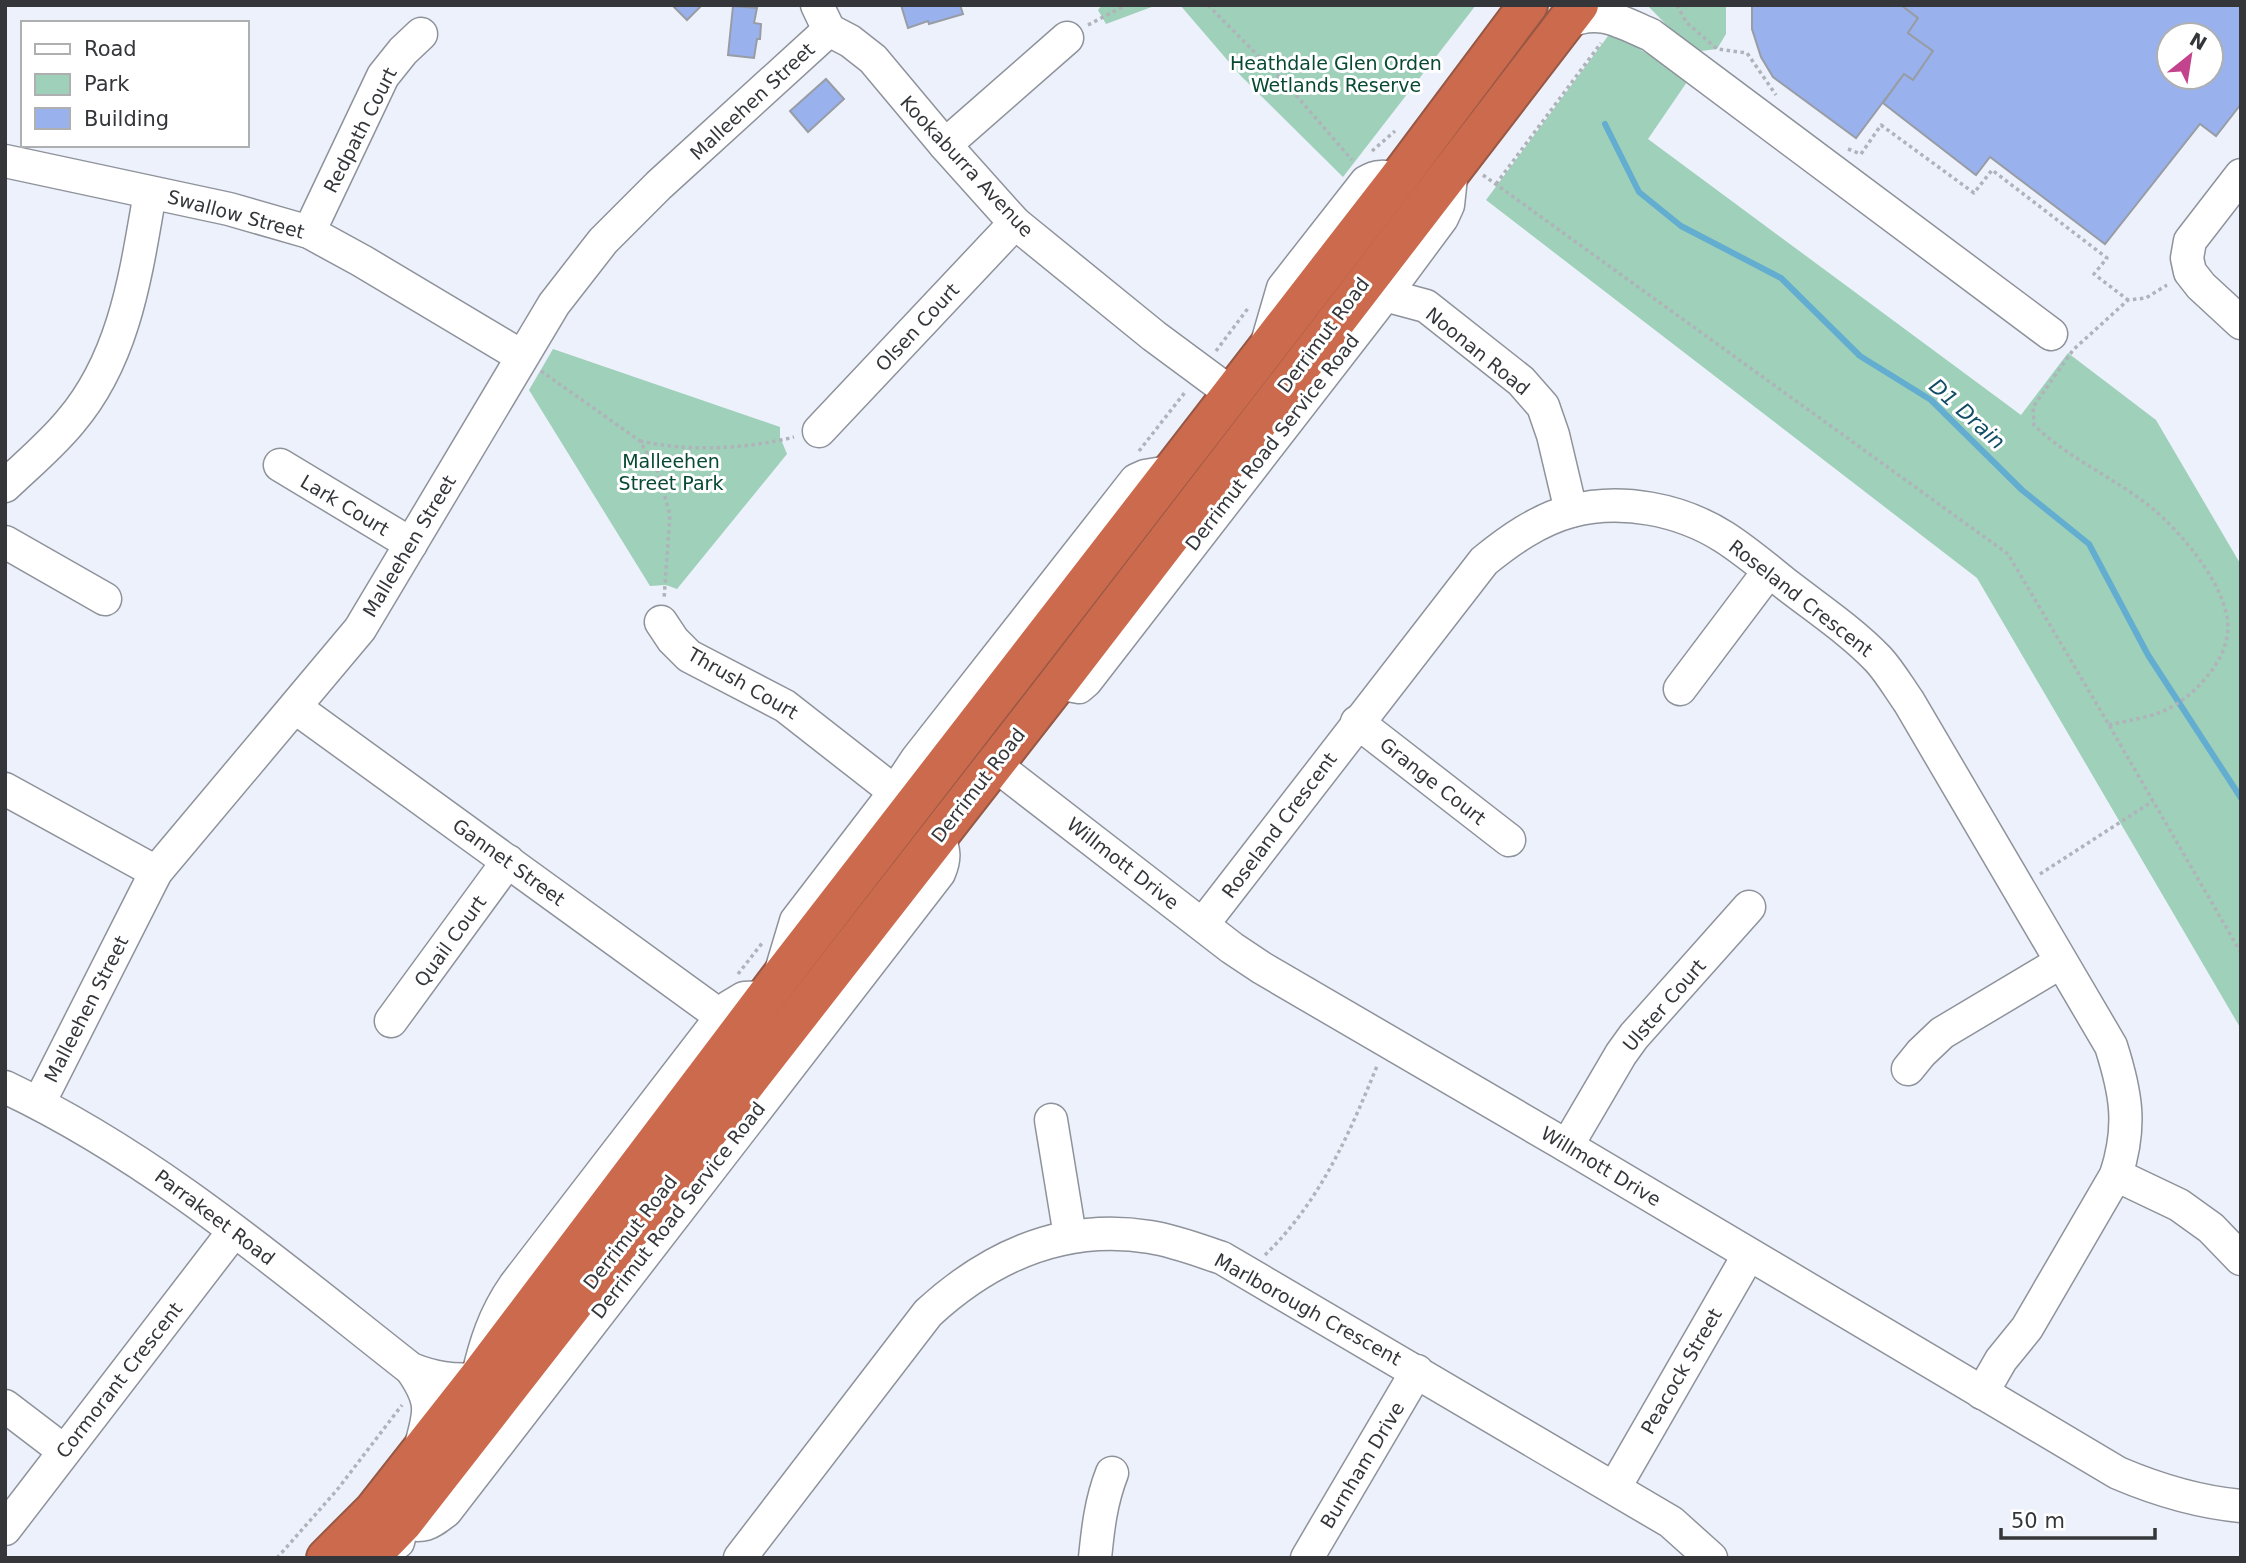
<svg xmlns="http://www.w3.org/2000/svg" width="2246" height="1563" font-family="'DejaVu Sans',sans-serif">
	<rect width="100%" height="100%" fill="#edf1fb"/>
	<g fill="#9fd0b9">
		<path d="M1102,5H1157L1106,24L1098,10Z"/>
		<path d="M1180,5H1476L1343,177L1241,76Z"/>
		<path d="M1647,5H1726V34L1717,49L1693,52Z"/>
		<path d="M1611,32L1689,79L1648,139L2021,415L2068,353L2156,420L2241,565V1029L1977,578L1486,200Z"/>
		<path d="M553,349L780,427V437L787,454L677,589L666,585L650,586L529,390Z"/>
	</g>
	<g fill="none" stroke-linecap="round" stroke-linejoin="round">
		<path stroke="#63add1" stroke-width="6" d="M1605,124L1639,192L1681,226L1781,278L1860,356L1931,400L2022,490L2089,544L2148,655L2241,798"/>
	</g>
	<g fill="#99b2ee" stroke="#989ca5" stroke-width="2" fill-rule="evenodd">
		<path d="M672,5H702L687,20Z"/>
		<path d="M901,5H960L963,14L929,24L928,21L908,28Z"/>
		<path d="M1752,5H1901L1918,18L1908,33L1933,51L1913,80L1904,74L1856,138L1773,77L1761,57L1752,29Z"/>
		<path d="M1901,5H2241V104L2216,136L2200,124L2105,244L1990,157L1976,175L1883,103L1904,74L1913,80L1933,51L1908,33L1918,18ZM2169,35H2211V77H2169Z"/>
		<path d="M733,6L757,8L754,23L761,24L760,39H757L754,58L728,55Z"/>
		<path d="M826,79L844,99L808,132L790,111Z"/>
	</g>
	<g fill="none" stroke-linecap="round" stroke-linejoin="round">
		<g stroke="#8e929b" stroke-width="35">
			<g id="minor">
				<path d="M817,5L829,30L850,41L873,59L945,145L1015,223L1154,336L1231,393"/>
				<path d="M1565,23C1599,7 1619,21 1651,35L2051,334"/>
				<path d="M945,145L1067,38"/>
				<path d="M5,161L229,209L309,232L362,261L521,356"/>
				<path d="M2241,175L2190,241L2187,258L2190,272L2201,286L2241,323"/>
				<path d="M309,232L383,76L403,51L421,34"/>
				<path d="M1385,295L1426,306L1521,381L1543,406L1553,435L1571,511"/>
				<path d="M1267,343L1283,288L1366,182C1377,175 1385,176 1397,180"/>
				<path d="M819,431L1015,223"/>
				<path d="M280,465L411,544"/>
				<path d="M5,486C27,465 51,445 70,422C125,358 136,273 150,193"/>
				<path d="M5,542L105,599"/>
				<path d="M661,622L673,640L689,656L785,706L895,792"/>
				<path d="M1058,683L1079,687L1086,681L1385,295L1442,218L1448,205L1452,168"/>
				<path d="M1680,689L1769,571"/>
				<path d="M296,708L722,1017"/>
				<path d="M1357,722L1509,840"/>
				<path d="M994,764L1232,948L1262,968L1567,1146L2118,1473C2158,1490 2198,1502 2241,1506"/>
				<path d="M5,789L156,872"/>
				<path d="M1203,924L1484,561C1510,540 1538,520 1571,511C1621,498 1680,509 1724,537C1746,551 1767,569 1787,585C1818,609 1851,631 1878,659C1890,672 1899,688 1909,702L2111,1046C2126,1093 2132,1126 2116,1175L2027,1328L2001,1360L1982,1393"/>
				<path d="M781,971L796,921L895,792L917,759L1136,480L1145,476L1169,472"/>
				<path d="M391,1021L508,861"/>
				<path d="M1908,1069L1921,1053L1942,1033L2061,962"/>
				<path d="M5,1087C155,1158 281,1267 411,1369C434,1378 452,1381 477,1379C485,1344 494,1315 515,1285L729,1007L744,998L766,997"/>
				<path d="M39,1103L156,872L360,629L554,304L603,241L659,185L829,30"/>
				<path d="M1051,1120L1070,1236"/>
				<path d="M1567,1146L1621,1054L1634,1036L1749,907"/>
				<path d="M2116,1175L2179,1205L2211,1228L2241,1259"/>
				<path d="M411,1369C435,1403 430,1413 419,1452"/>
				<path d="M5,1406L64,1451"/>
				<path d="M1615,1487L1748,1256"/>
				<path d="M5,1529L234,1231"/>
				<path d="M398,1542L403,1523C425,1528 429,1524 446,1511L939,873C945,859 945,850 938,837"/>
				<path d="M740,1558L928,1313C990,1256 1064,1223 1150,1237C1175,1241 1198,1250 1222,1258L1671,1522L1711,1558"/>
				<path d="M1095,1558C1098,1528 1101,1501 1112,1473"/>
				<path d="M1307,1558L1417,1371"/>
			</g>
		</g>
		<g stroke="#965845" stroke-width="42">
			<g id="highway">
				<path d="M326,1558L374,1510L477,1379L779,979L1397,180L1528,5"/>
				<path d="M369,1558L403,1523L1058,683L1579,5"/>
			</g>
		</g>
		<g stroke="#afb3ba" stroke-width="3.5" stroke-dasharray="3.5 3.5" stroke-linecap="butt">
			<path d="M1208,5L1288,86L1352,160"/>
			<path d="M1677,5L1686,22L1717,49L1747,53L1776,95"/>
			<path d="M1088,25L1126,5"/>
			<path d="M1848,149L1861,154L1881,125L1974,193L1992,170L2107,258L2094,274L2128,300"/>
			<path d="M1372,151L1395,131"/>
			<path d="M1483,175L2008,554L2109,725L2241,953"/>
			<path d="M1496,184L1601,43"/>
			<path d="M1216,351L1249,307"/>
			<path d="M541,371L640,441L658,472L670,515L664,599"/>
			<path d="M640,441C688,452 747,449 794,437"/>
			<path d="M1139,451L1186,391"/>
			<path d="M2109,725C2126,721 2145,718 2161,712C2178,705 2192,694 2204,680C2217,665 2227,649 2228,628C2228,587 2182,533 2152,508C2115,478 2069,459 2034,425L2033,407L2073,350L2128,300L2146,298L2167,285"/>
			<path d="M2040,874L2153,801"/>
			<path d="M738,974L763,942"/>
			<path d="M1265,1255C1319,1203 1349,1135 1377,1066"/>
			<path d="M277,1558L337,1490L402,1405"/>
		</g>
		<use href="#minor" stroke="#fff" stroke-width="32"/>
		<use href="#highway" stroke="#cb6a4c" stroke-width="38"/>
	</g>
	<g text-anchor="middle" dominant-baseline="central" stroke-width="6" stroke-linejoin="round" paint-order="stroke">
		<g font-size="19" fill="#074933" stroke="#fff">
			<text x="1336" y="63">Heathdale Glen Orden<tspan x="1336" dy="22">Wetlands Reserve</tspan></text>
			<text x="671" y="461">Malleehen<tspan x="671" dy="22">Street Park</tspan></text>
		</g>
		<g font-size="19" fill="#343639" stroke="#fff">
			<text transform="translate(752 101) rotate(-43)">Malleehen Street</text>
			<text transform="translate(360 130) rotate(-63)">Redpath Court</text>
			<text transform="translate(967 166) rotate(47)">Kookaburra Avenue</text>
			<text transform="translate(236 214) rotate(15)">Swallow Street</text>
			<text transform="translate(917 327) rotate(-47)">Olsen Court</text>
			<text transform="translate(1323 335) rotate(-53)">Derrimut Road</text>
			<text transform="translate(1478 351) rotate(39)">Noonan Road</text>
			<text transform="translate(1272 442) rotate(-52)">Derrimut Road Service Road</text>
			<text transform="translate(345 505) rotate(31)">Lark Court</text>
			<text transform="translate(409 546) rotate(-59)">Malleehen Street</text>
			<text transform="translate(1801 598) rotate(38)">Roseland Crescent</text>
			<text transform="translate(743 683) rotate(30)">Thrush Court</text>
			<text transform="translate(1433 781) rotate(38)">Grange Court</text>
			<text transform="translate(978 785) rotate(-52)">Derrimut Road</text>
			<text transform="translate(1279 825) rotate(-53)">Roseland Crescent</text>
			<text transform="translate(509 862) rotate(36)">Gannet Street</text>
			<text transform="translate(1123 863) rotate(38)">Willmott Drive</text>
			<text transform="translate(450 941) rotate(-54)">Quail Court</text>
			<text transform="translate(1664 1005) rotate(-49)">Ulster Court</text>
			<text transform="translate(86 1009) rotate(-63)">Malleehen Street</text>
			<text transform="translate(1601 1166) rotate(31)">Willmott Drive</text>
			<text transform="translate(678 1210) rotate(-52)">Derrimut Road Service Road</text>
			<text transform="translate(215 1217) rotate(37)">Parrakeet Road</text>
			<text transform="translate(630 1232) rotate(-52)">Derrimut Road</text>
			<text transform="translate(1308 1309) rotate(29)">Marlborough Crescent</text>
			<text transform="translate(1681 1371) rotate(-60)">Peacock Street</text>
			<text transform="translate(119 1380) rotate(-52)">Cormorant Crescent</text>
			<text transform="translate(1362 1465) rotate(-59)">Burnham Drive</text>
		</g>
		<g font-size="21" font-style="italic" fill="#104d66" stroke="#fff">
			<text transform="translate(1967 414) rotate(42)">D1 Drain</text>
		</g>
	</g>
	<rect width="2246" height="1563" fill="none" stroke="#343639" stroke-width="14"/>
	<rect x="21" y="21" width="228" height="126" fill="#ffffff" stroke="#aeafb0" stroke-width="2"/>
	<rect x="35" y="44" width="35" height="10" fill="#ffffff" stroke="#aeafb0" stroke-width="2"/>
	<text x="84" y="56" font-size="21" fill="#343639">Road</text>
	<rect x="35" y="74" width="35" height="21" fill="#9fd0b9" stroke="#aeafb0" stroke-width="2"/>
	<text x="84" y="91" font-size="21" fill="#343639">Park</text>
	<rect x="35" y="108" width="35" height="21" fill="#99b2ee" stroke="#aeafb0" stroke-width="2"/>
	<text x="84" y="126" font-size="21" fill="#343639">Building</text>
	<g transform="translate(2190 56) rotate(30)"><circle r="33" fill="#ffffff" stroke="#aeafb0" stroke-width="2"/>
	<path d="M0-5L12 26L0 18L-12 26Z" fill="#c3438d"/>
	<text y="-10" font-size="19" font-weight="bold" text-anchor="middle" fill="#343639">N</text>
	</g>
	<path d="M2001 1528v10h154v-10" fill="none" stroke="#343639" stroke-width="3.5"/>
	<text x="2011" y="1528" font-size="21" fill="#343639" stroke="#ffffff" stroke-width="5" paint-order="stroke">50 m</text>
</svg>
